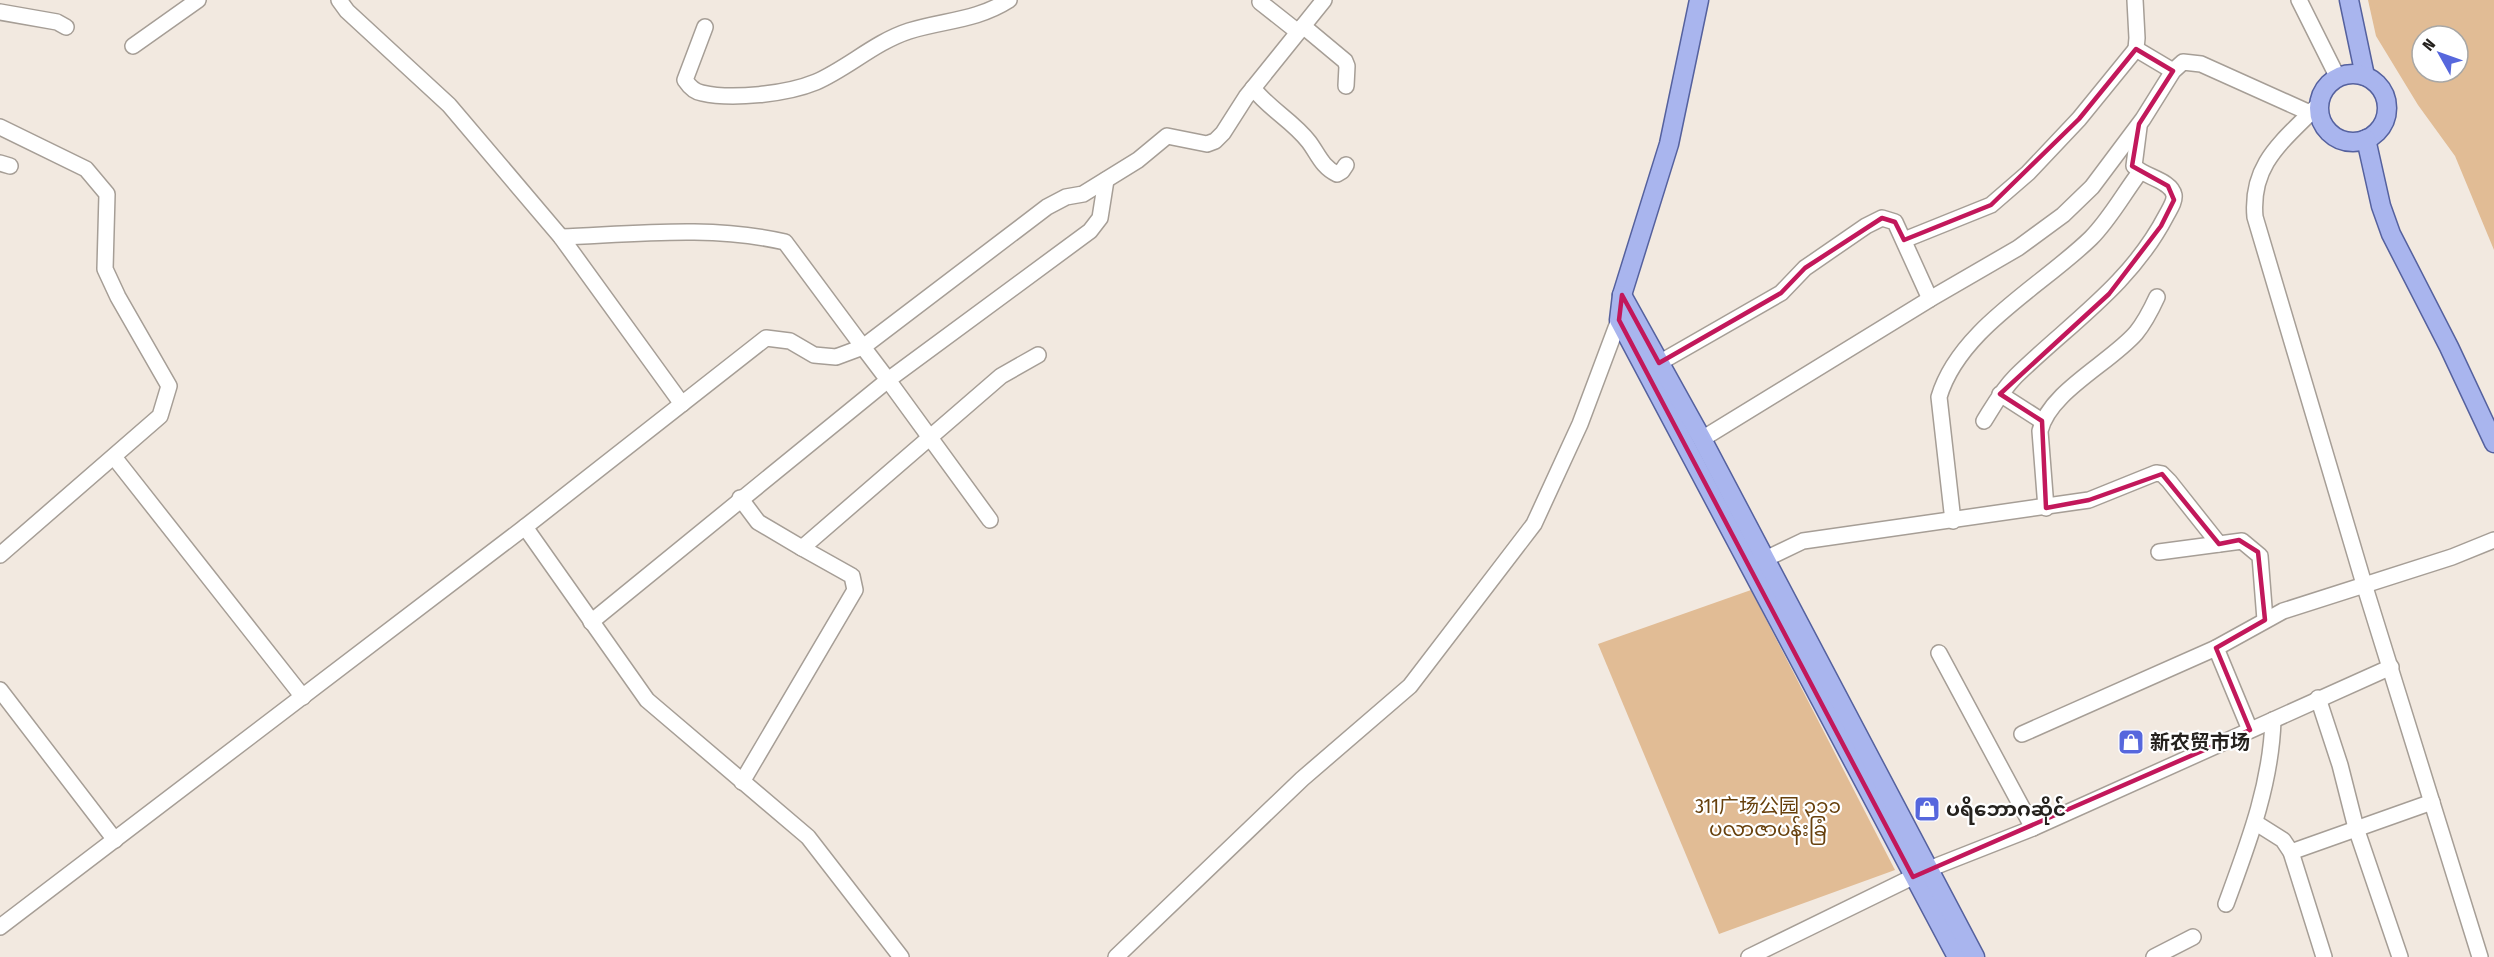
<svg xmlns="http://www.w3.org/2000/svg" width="2494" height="957" font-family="'Fira Sans Condensed','Noto Sans SC','Noto Sans Myanmar',sans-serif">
	<rect width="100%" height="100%" fill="#f2e9e0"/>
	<g fill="#e1bc95" fill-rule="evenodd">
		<path d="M2368,0H2494V250L2455,156L2418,105L2376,36ZM2422,36H2458V72H2422Z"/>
		<path d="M1751,590L1895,870L1719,934L1598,644Z"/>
	</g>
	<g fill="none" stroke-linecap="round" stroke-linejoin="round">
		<g stroke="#a69e96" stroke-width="18">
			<g id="minor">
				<path d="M339,0L347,11L449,105L561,237L682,404"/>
				<path d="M2135,0L2137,38L2136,49L2173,71"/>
				<path d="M2299,0L2338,78"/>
				<path d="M1260,2L1298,32"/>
				<path d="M0,12L57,22L66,27"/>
				<path d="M1303,26L1345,61L1347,66L1346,86"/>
				<path d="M705,27L685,80C689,86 694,92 702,93C732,100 787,94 816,82C848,68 875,42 909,31C944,20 976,21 1009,0"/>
				<path d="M133,46L198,0"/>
				<path d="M1253,88C1269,109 1293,121 1309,142C1318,154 1322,167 1337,174L1342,171L1346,165"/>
				<path d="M2320,103C2285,140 2250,162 2255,217L2364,584L2480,957"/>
				<path d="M0,127L86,169L107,194L105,269L118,297L169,386L160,416L0,555"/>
				<path d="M0,163L10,166"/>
				<path d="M1904,240L1991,205L2028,173L2079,119L2136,49"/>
				<path d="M1659,363L1781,293L1805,268L1866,226L1882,218L1895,222L1930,299"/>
				<path d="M2000,394L2042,421"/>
				<path d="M1984,421C1994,405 2002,390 2016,376C2069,324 2130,285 2166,216C2169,210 2175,202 2174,195C2171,180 2144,177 2134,166L2139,127"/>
				<path d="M1702,439L1930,299L2018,248L2063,215L2092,187L2143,119L2173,71L2183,62L2201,64L2310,113"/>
				<path d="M114,457L303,697"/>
				<path d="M740,498L758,522L802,548L1001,376L1038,355"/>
				<path d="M2046,508L2040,431C2049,392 2110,363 2136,333C2145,322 2151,310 2157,297"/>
				<path d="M990,520L888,380L1090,231L1100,218L1106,180"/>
				<path d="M1953,521L1939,397C1959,329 2042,286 2091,238C2110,219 2124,193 2140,172"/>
				<path d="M525,527L647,700L808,837L901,957"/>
				<path d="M2159,552L2242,541L2260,556L2265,620"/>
				<path d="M1755,564L1803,541L2089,500L2156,473L2162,474L2169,481L2219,544"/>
				<path d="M591,622L888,380L863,347L1047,207L1066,197L1083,194L1138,160L1167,136L1207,144L1215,141L1223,133L1246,97L1324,0"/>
				<path d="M2216,648L2250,730"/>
				<path d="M1939,653L2033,828"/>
				<path d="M0,690L115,840"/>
				<path d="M2318,698L2340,765L2356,828L2400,957"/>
				<path d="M2022,734L2216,648L2283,611L2452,557L2494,540"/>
				<path d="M742,782L855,590L852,576L802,548"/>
				<path d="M2256,823L2283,840L2291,852L2324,957"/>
				<path d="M2291,852L2432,802"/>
				<path d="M2226,904C2248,844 2271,785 2273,720"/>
				<path d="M0,927L525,527L766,338L790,341L814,355L836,357L863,347L785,242C712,225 635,234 561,237"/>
				<path d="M1116,957L1302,779L1410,686L1534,524L1580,424L1619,320"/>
				<path d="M1749,957L1929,869L2033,828L2391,667"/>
				<path d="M2154,957L2193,937"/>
			</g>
		</g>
		<g stroke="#55619e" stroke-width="21">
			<g id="major">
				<path d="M1699,0L1669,144L1622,295L1619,320L1957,957"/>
				<path d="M2349,0L2365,76"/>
				<circle cx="2353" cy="108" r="34"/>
				<path d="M2366,139L2381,206L2391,234L2449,347L2494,443"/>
				<path d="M1622,295L1702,439L1975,957"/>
			</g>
		</g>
		<use href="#minor" stroke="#fff" stroke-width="15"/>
		<use href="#major" stroke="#a9b5ee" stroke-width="18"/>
	</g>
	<path fill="none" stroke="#c2185b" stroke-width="4.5" stroke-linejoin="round" d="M2136,49L2173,71L2139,124L2132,166L2168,186L2174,200L2161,226L2109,294L2000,394L2042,421L2046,508L2089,500L2162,474L2219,544L2239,540L2258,552L2265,620L2216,648L2250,730L1913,877L1619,320L1622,295L1659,363L1781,293L1805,268L1882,218L1895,222L1904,240L1991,205L2079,119Z"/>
	<defs>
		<g id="shop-square" transform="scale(1.35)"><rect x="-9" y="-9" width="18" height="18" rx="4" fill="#5667dd" stroke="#fff"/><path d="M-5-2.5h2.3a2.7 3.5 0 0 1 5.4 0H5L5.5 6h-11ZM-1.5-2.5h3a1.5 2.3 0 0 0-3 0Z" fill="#fff"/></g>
	</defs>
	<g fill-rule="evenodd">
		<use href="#shop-square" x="2131" y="742"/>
		<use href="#shop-square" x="1927" y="809"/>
	</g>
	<g text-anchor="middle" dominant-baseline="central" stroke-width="4.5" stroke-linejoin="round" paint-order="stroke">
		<g font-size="20" font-weight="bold" fill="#25221e" stroke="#fff" text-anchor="start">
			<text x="2150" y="742">新农贸市场</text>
			<text x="1946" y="809">ပရိဘောဂဆိုင်</text>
		</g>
		<g font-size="20" fill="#67400c" stroke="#fff">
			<text x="1768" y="806">311广场公园 ၃၁၁<tspan x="1768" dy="23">ပလာဇာပန်းခြံ</tspan></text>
		</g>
	</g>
	<g transform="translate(2440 54) rotate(310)"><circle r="28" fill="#ffffff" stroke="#a8a7a5" stroke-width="1.5"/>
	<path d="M0-4.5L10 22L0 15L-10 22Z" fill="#5667dd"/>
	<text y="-9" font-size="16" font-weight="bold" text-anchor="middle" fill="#25221e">N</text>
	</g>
</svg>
